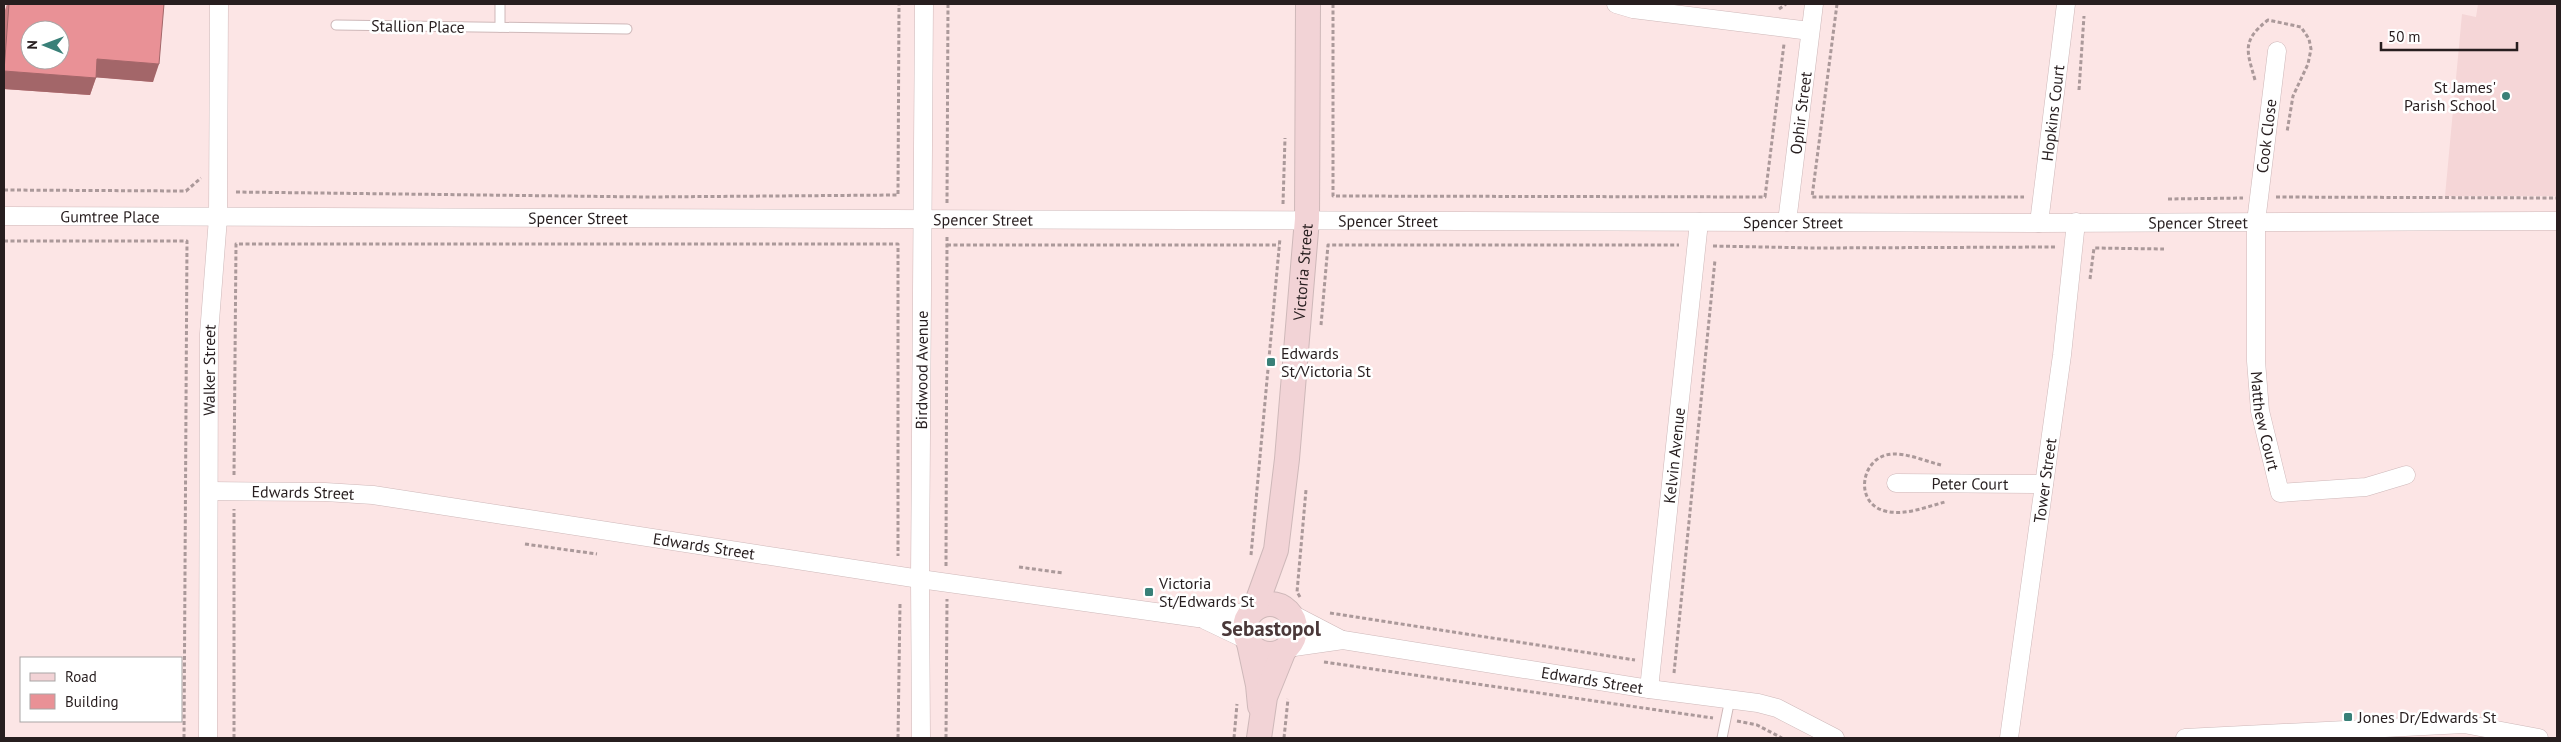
<svg xmlns="http://www.w3.org/2000/svg" width="2561" height="742" font-family="'PT Sans',sans-serif">
	<rect width="100%" height="100%" fill="#fce5e5"/>
	<path fill="#f5d6d7" d="M2478,4H2557V196H2445L2462,14L2476,17Z"/>
	<g fill="none" stroke-linecap="round" stroke-linejoin="round">
		<g stroke="#ceb8b9" stroke-width="11">
			<g id="lane">
				<path d="M336,25L627,29"/>
				<path d="M500,27V4"/>
				<path d="M1722,738L1730,699"/>
			</g>
		</g>
		<g stroke="#ceb8b9" stroke-width="19">
			<g id="street">
				<path d="M1616,4L1633,9L1810,31"/>
				<path id="s1" d="M2277,51L2256,222V361L2260,411L2280,493L2366,487L2406,475"/>
				<path id="s2" d="M4,216L2039,223L2557,221"/>
				<path id="s3" d="M1787,222L1814,4"/>
				<path id="s4" d="M2039,223L2066,4"/>
				<path id="s5" d="M1896,483L2044,484"/>
				<path id="s6" d="M209,491L325,492L373,495L920,579L1198,618H1216L1253,610"/>
				<path d="M1290,613L1340,639"/>
				<path d="M1205,620L1247,640"/>
				<path id="s7" d="M1287,648L1343,640L1649,689L1758,703L1777,708L1835,738"/>
				<path id="s8" d="M1649,689L1699,222"/>
				<path id="s9" d="M208,738L209,334L218,218L219,4"/>
				<path id="s10" d="M921,738L920,579L924,4"/>
				<path id="s11" d="M2009,738L2062,355L2076,222"/>
				<path d="M2185,738L2464,724L2539,738"/>
			</g>
		</g>
		<g stroke="#ceb8b9" stroke-width="26">
			<g id="secondary">
				<circle cx="1270" cy="629" r="25"/>
				<path id="s12" d="M1255,608L1276,550L1287,459L1307,219L1308,4"/>
				<path d="M1249,643L1258,685L1260,706"/>
				<path d="M1259,738L1265,697L1284,650"/>
			</g>
		</g>
		<g stroke="#ab999a" stroke-width="3" stroke-dasharray="4 2.5" stroke-linecap="butt">
			<path d="M1333,4V196L1765,197L1784,44"/>
			<path d="M1837,4L1812,197H2024"/>
			<path d="M1779,9L1786,4"/>
			<path d="M2255,80C2247,51 2241,41 2268,20L2301,27L2309,39L2311,49L2308,64L2293,96L2287,132"/>
			<path d="M2079,90L2084,16"/>
			<path d="M4,190L186,191L201,178"/>
			<path d="M236,192L647,197L898,195L899,4"/>
			<path d="M2276,197L2557,198"/>
			<path d="M2168,199L2243,198"/>
			<path d="M947,203L948,4"/>
			<path d="M1283,204L1285,138"/>
			<path d="M4,241H187L184,738"/>
			<path d="M947,245H1279"/>
			<path d="M1713,246L1814,248L2055,247V249"/>
			<path d="M2090,279L2094,248L2164,249"/>
			<path d="M1321,325L1328,245H1679"/>
			<path d="M1941,465C1925,461 1907,453 1892,454C1861,456 1853,503 1885,511C1904,516 1926,507 1945,502"/>
			<path d="M234,475L236,244H898V556"/>
			<path d="M525,544L597,554"/>
			<path d="M1251,555L1280,238"/>
			<path d="M946,566L947,237"/>
			<path d="M1019,567L1063,573"/>
			<path d="M1300,597L1297,592L1306,490"/>
			<path d="M1330,613L1635,660"/>
			<path d="M1324,662L1713,718"/>
			<path d="M1674,673L1715,260"/>
			<path d="M1737,721L1757,725L1782,738"/>
			<path d="M234,738V509"/>
			<path d="M898,738L900,604"/>
			<path d="M946,738L947,599"/>
			<path d="M1234,738L1237,704"/>
			<path d="M1284,738L1288,699"/>
		</g>
		<use href="#lane" stroke="#fff" stroke-width="9"/>
		<use href="#street" stroke="#fff" stroke-width="18"/>
		<use href="#secondary" stroke="#f2d3d6" stroke-width="24"/>
	</g>
	<path fill="#c87d81" d="M7,4H164L153,82L96,77L90,95L4,89V13Z"/>
	<g fill="#a36669">
		<path d="M97,59L159,64L153,82L91,77Z"/>
		<path d="M4,71L96,78L90,95L4,89Z"/>
	</g>
	<path fill="#e99196" stroke="#a36669" fill-rule="evenodd" d="M9,4H164L159,64L97,59L96,78L4,71ZM30,30H60V60H30Z"/>
	<g fill="#398078" stroke="#fff" stroke-width="2">
		<circle cx="2506" cy="96" r="5"/>
		<rect x="1266" y="357" width="10" height="10" rx="2.5"/>
		<rect x="1144" y="587" width="10" height="10" rx="2.5"/>
		<rect x="2343" y="712" width="10" height="10" rx="2.5"/>
	</g>
	<g text-anchor="middle" dominant-baseline="central" stroke-width="5" stroke-linejoin="round" paint-order="stroke">
		<g font-size="16" fill="#271e1f" stroke="#fff">
			<text transform="translate(418 26) rotate(1)">Stallion Place</text>
			<text stroke="none"><textPath href="#s3" startOffset="110">Ophir Street</textPath></text>
			<text stroke="none"><textPath href="#s4" startOffset="111">Hopkins Court</textPath></text>
			<text transform="translate(2266 136) rotate(-83)">Cook Close</text>
			<text stroke="none"><textPath href="#s2" startOffset="106">Gumtree Place</textPath></text>
			<text stroke="none"><textPath href="#s2" startOffset="574">Spencer Street</textPath></text>
			<text stroke="none"><textPath href="#s2" startOffset="979">Spencer Street</textPath></text>
			<text stroke="none"><textPath href="#s2" startOffset="1384">Spencer Street</textPath></text>
			<text stroke="none"><textPath href="#s2" startOffset="1789">Spencer Street</textPath></text>
			<text stroke="none"><textPath href="#s2" startOffset="2194">Spencer Street</textPath></text>
			<text stroke="none"><textPath href="#s12" startOffset="341">Victoria Street</textPath></text>
			<text stroke="none"><textPath href="#s9" startOffset="368">Walker Street</textPath></text>
			<text stroke="none"><textPath href="#s10" startOffset="368">Birdwood Avenue</textPath></text>
			<text stroke="none"><textPath href="#s1" startOffset="372">Matthew Court</textPath></text>
			<text stroke="none"><textPath href="#s8" startOffset="235">Kelvin Avenue</textPath></text>
			<text stroke="none"><textPath href="#s11" startOffset="260">Tower Street</textPath></text>
			<text stroke="none"><textPath href="#s5" startOffset="74">Peter Court</textPath></text>
			<text stroke="none"><textPath href="#s6" startOffset="94">Edwards Street</textPath></text>
			<text stroke="none"><textPath href="#s6" startOffset="499">Edwards Street</textPath></text>
			<text stroke="none"><textPath href="#s7" startOffset="309">Edwards Street</textPath></text>
		</g>
		<g font-size="16" fill="#271e1f" stroke="#fff" text-anchor="start">
			<text x="2496" y="87" text-anchor="end">St James'<tspan x="2496" dy="18">Parish School</tspan></text>
			<text x="1281" y="353">Edwards<tspan x="1281" dy="18">St/Victoria St</tspan></text>
			<text x="1159" y="583">Victoria<tspan x="1159" dy="18">St/Edwards St</tspan></text>
			<text x="2358" y="717">Jones Dr/Edwards St</text>
		</g>
		<g font-size="21" font-weight="bold" fill="#4a3839" stroke="#fff">
			<text x="1271" y="628">Sebastopol</text>
		</g>
	</g>
	<rect width="2561" height="742" fill="none" stroke="#271e1f" stroke-width="10"/>
	<rect x="20" y="657" width="162" height="65" fill="#ffffff" stroke="#a9a5a5"/>
	<rect x="30" y="673" width="25" height="8" fill="#f2d3d6" stroke="#a9a5a5"/>
	<text x="65" y="682" font-size="15" fill="#271e1f">Road</text>
	<rect x="30" y="694" width="25" height="15" fill="#e99196" stroke="#a9a5a5"/>
	<text x="65" y="707" font-size="15" fill="#271e1f">Building</text>
	<g transform="translate(45 45) rotate(271)"><circle r="24" fill="#ffffff" stroke="#a9a5a5"/>
	<path d="M0-4L9 19L0 12L-9 19Z" fill="#398078"/>
	<text y="-8" font-size="14" font-weight="bold" text-anchor="middle" fill="#271e1f">N</text>
	</g>
	<path d="M2381 42v8h136v-8" fill="none" stroke="#271e1f" stroke-width="2.5"/>
	<text x="2388" y="42" font-size="15" fill="#271e1f" stroke="#ffffff" stroke-width="4" paint-order="stroke">50 m</text>
</svg>
